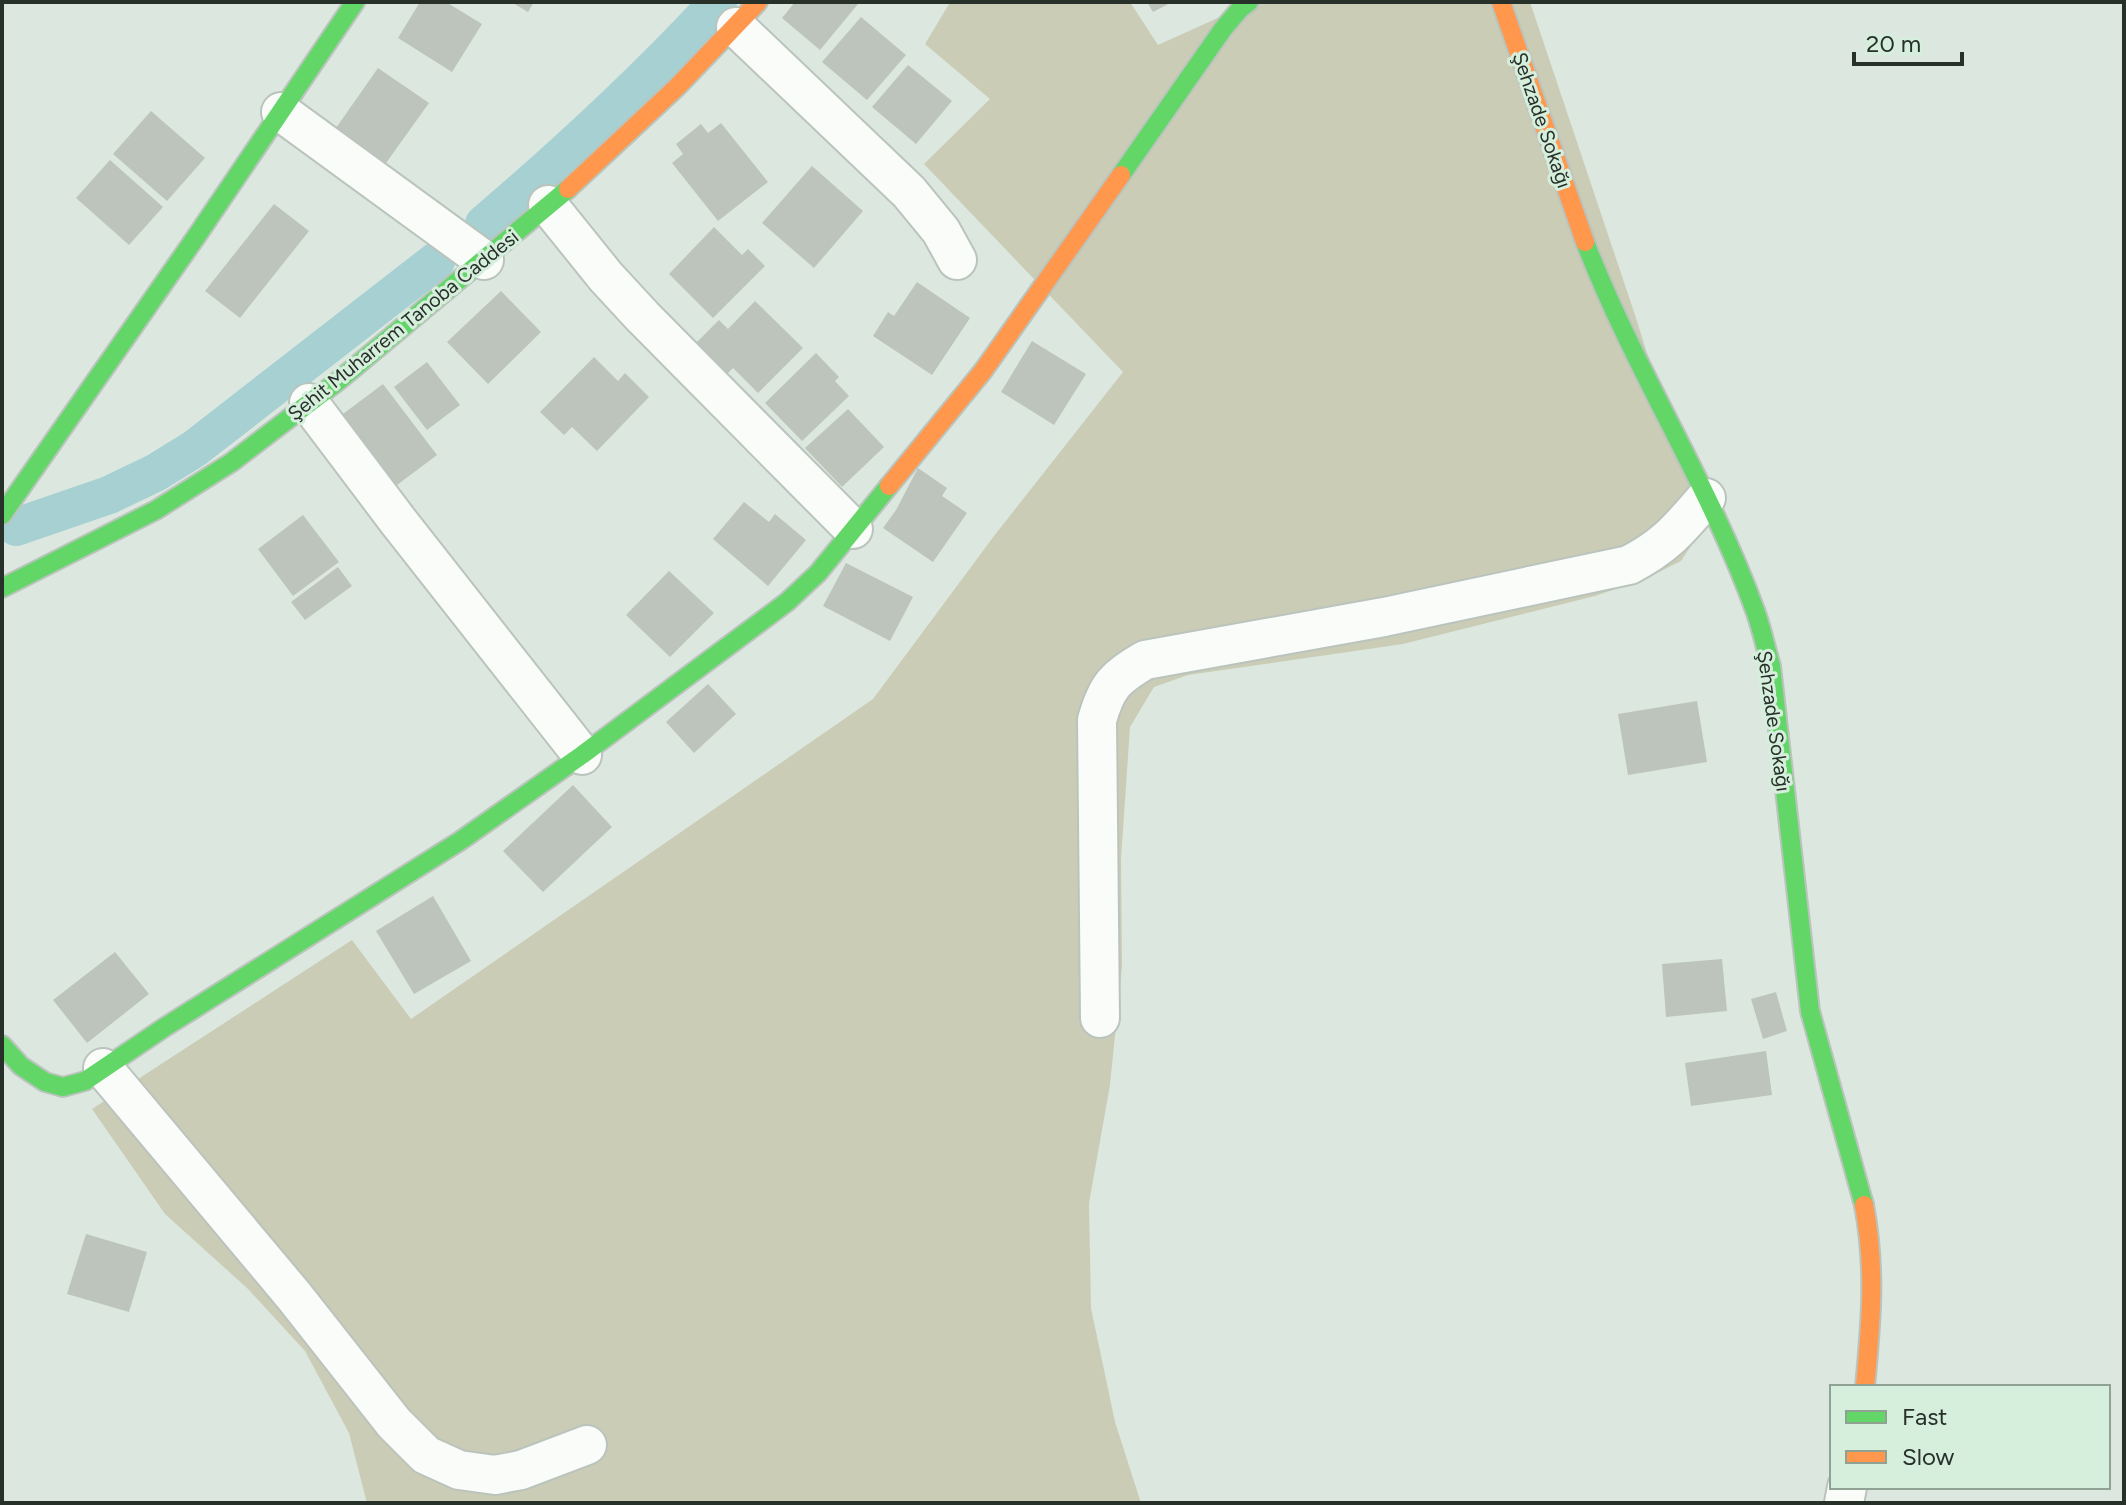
<svg xmlns="http://www.w3.org/2000/svg" width="2126" height="1505" font-family="Figtree,sans-serif">
	<rect width="100%" height="100%" fill="#dce8df"/>
	<path fill="#caccb6" d="M947,2H1130L1158,45L1253,2H1530L1635,315L1702,529L1681,561L1647,578L1595,596L1403,644L1188,675L1154,687L1130,727L1121,859L1122,966L1110,1085L1089,1203L1091,1308L1115,1422L1141,1503H367L349,1433L305,1351L247,1288L165,1214L92,1109L352,940L411,1019L873,699L994,536L1123,372L924,164L990,99L925,44L949,4Z"/>
	<g fill="none" stroke-linecap="round" stroke-linejoin="round">
		<g stroke="#a7d0d2" stroke-width="38">
			<path d="M484,224C566,154 645,81 718,2"/>
			<path d="M16,527L109,495L155,473L194,449L436,261"/>
		</g>
	</g>
	<g fill="#bdc4bb">
		<path d="M420,2H446L482,24L452,72L398,38Z"/>
		<path d="M511,2H534L528,12Z"/>
		<path d="M795,2H855L858,4L820,50L782,18Z"/>
		<path d="M1147,2H1172L1153,12Z"/>
		<path d="M861,17L906,55L867,100L822,62Z"/>
		<path d="M908,65L952,101L916,144L872,107Z"/>
		<path d="M378,68L429,103L386,163L336,128Z"/>
		<path d="M151,111L205,158L167,201L113,154Z"/>
		<path d="M721,123L768,182L718,221L672,163L683,154L676,144L701,124L708,133Z"/>
		<path d="M110,160L163,207L129,245L76,198Z"/>
		<path d="M812,166L863,211L814,268L762,223Z"/>
		<path d="M274,204L309,231L240,318L205,291Z"/>
		<path d="M714,227L742,255L748,249L765,266L713,318L669,274Z"/>
		<path d="M917,282L970,318L932,375L873,336L888,312L894,316Z"/>
		<path d="M501,291L541,332L488,384L447,342Z"/>
		<path d="M755,301L803,348L758,393L733,368L726,375L695,344L719,320L728,329Z"/>
		<path d="M1032,341L1086,374L1054,425L1001,392Z"/>
		<path d="M816,353L839,377L835,381L849,396L802,441L765,403Z"/>
		<path d="M594,357L618,381L625,373L649,397L597,451L572,427L564,435L540,412Z"/>
		<path d="M427,362L460,405L427,430L394,387Z"/>
		<path d="M383,384L437,455L393,488L339,417Z"/>
		<path d="M848,409L884,447L842,487L805,448Z"/>
		<path d="M918,468L947,488L942,496L967,513L933,562L883,528L896,510Z"/>
		<path d="M744,502L769,522L775,514L806,540L768,586L713,539Z"/>
		<path d="M303,515L339,562L293,596L258,549Z"/>
		<path d="M846,563L913,597L890,641L823,606Z"/>
		<path d="M338,567L352,586L305,620L291,602Z"/>
		<path d="M669,571L714,613L670,657L626,615Z"/>
		<path d="M708,684L736,714L694,753L666,722Z"/>
		<path d="M1697,701L1707,762L1628,775L1618,714Z"/>
		<path d="M573,785L612,827L543,892L503,851Z"/>
		<path d="M433,896L471,961L414,994L376,931Z"/>
		<path d="M115,952L149,994L87,1043L53,1000Z"/>
		<path d="M1722,959L1727,1011L1666,1017L1662,964Z"/>
		<path d="M1776,992L1787,1031L1763,1039L1751,999Z"/>
		<path d="M1766,1051L1772,1095L1691,1106L1685,1063Z"/>
		<path d="M86,1234L147,1252L129,1312L67,1294Z"/>
	</g>
	<g fill="none" stroke-linecap="round" stroke-linejoin="round">
		<g stroke="#bac4bd" stroke-width="42">
			<g id="street">
				<path d="M736,27L909,192L941,231L957,260"/>
				<path d="M281,112L484,260"/>
				<path d="M548,205L606,277L643,317L853,529"/>
				<path d="M309,403L398,521L582,755"/>
				<path d="M1100,1018L1097,720C1107,685 1115,678 1145,660L1384,617L1629,565C1666,546 1679,529 1706,498"/>
				<path d="M103,1068L294,1296L394,1423L426,1455L459,1470L495,1475L521,1470L587,1445"/>
				<path d="M1844,1503L1847,1487"/>
			</g>
		</g>
		<g stroke="#bac4bd" stroke-width="22">
			<g id="fast">
				<path d="M1121,175L1223,29L1240,9L1249,2"/>
				<path d="M1585,242C1634,369 1710,485 1756,613C1762,630 1766,649 1771,666L1810,1011L1864,1205"/>
				<path d="M2,515L196,237L355,2"/>
				<path d="M2,588L156,510L232,462L338,381L568,189"/>
				<path d="M2,1045L21,1066L45,1082L63,1087L85,1081L165,1027L460,841L582,755L787,602L818,573L889,486"/>
			</g>
		</g>
		<g stroke="#bac4bd" stroke-width="22">
			<g id="slow">
				<path d="M1501,2L1585,242"/>
				<path d="M568,189L678,86L758,2"/>
				<path d="M889,486L983,371L1121,175"/>
				<path d="M1864,1205C1876,1269 1871,1323 1865,1387"/>
			</g>
		</g>
		<use href="#street" stroke="#fafcfa" stroke-width="38"/>
		<use href="#fast" stroke="#63d668" stroke-width="18"/>
		<use href="#slow" stroke="#ff974d" stroke-width="18"/>
	</g>
	<g text-anchor="middle" dominant-baseline="central" stroke-width="6" stroke-linejoin="round" paint-order="stroke">
		<g font-size="20" fill="#273029" stroke="#d6eedc">
			<text transform="translate(1542 120) rotate(71)">Şehzade Sokağı</text>
			<text transform="translate(403 325) rotate(-39)">Şehit Muharrem Tanoba Caddesi</text>
			<text transform="translate(1774 721) rotate(82)">Şehzade Sokağı</text>
		</g>
	</g>
	<rect width="2126" height="1505" fill="none" stroke="#273029" stroke-width="8"/>
	<rect x="1830" y="1385" width="280" height="104" fill="#d6eedc" stroke="#90a294" stroke-width="2"/>
	<rect x="1846" y="1411" width="40" height="12" fill="#63d668" stroke="#90a294" stroke-width="2"/>
	<text x="1902" y="1425" font-size="24" fill="#273029">Fast</text>
	<rect x="1846" y="1451" width="40" height="12" fill="#ff974d" stroke="#90a294" stroke-width="2"/>
	<text x="1902" y="1465" font-size="24" fill="#273029">Slow</text>
	<path d="M1854 52v12h108v-12" fill="none" stroke="#273029" stroke-width="4"/>
	<text x="1866" y="52" font-size="24" fill="#273029" stroke="#d6eedc" stroke-width="6" paint-order="stroke">20 m</text>
</svg>
